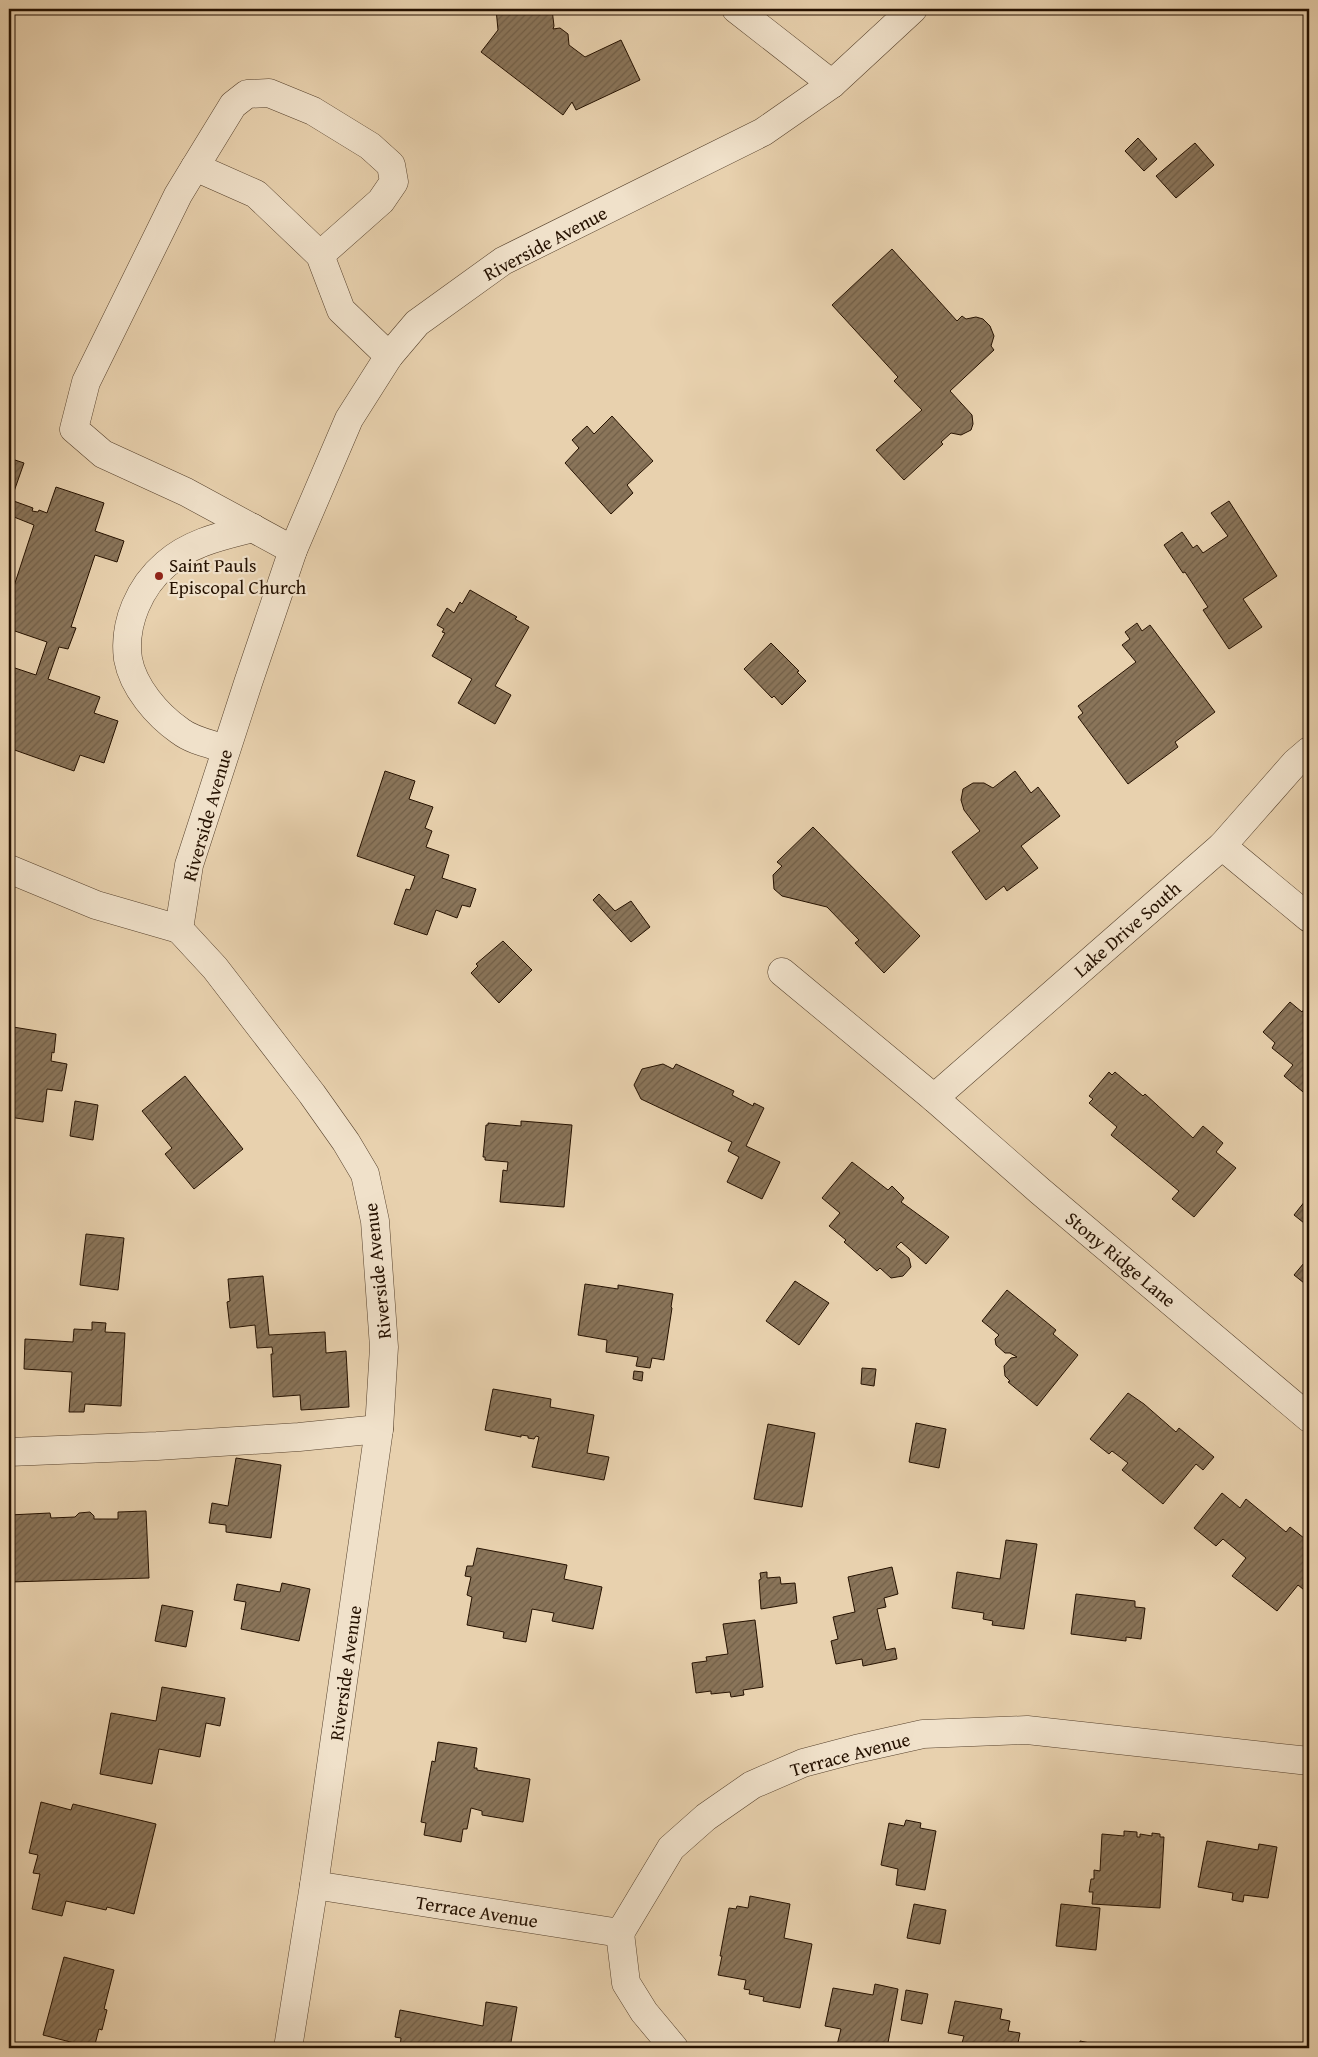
<svg xmlns="http://www.w3.org/2000/svg" width="1318" height="2057" font-family="'Gentium Book Plus',serif">
	<defs>
		<pattern id="building-hatch" width="6" height="6" patternUnits="userSpaceOnUse" patternTransform="scale(1.25)"><rect width="6" height="6" fill="#8a755a"/><path d="M-1 1l2-2M0 6l6-6M5 7l2-2" fill="none" stroke="#715f48"/></pattern>
	</defs>
	<rect width="100%" height="100%" fill="#e8d1ae"/>
	<filter id="stains"><feTurbulence type="fractalNoise" baseFrequency=".004" numOctaves="4"/><feColorMatrix values="0 0 0 0 .2 0 0 0 0 .09 0 0 0 0 .02 0 0 0 .5 -.17"/></filter>
	<radialGradient id="worn" r=".72"><stop offset=".6" stop-color="#630" stop-opacity="0"/><stop offset="1" stop-color="#630" stop-opacity=".3"/></radialGradient>
	<g fill="url(#building-hatch)" stroke="#251100">
		<path d="M496,9H552L554,26L553,29L560,28L568,34L569,45L585,57L621,40L640,80L576,110L572,102L563,115L481,52L498,30Z"/>
		<path d="M1138,138L1157,159L1144,171L1125,151Z"/>
		<path d="M1195,143L1214,165L1176,198L1156,176Z"/>
		<path d="M892,249L957,321L962,316L966,319L976,317L983,319L990,326L994,336L991,346L994,350L950,391L972,415L973,424L971,430L961,435L951,433L941,442L943,444L904,480L876,450L922,410L894,381L898,377L832,305Z"/>
		<path d="M612,416L653,461L627,485L633,493L611,514L565,463L579,448L572,440L587,426L594,434Z"/>
		<path d="M9,458L24,463L11,500L33,508L32,511L38,512L39,510L47,513L56,487L104,503L95,531L124,541L117,562L95,555L71,627L76,628L68,649L59,647L48,679L100,697L94,713L118,721L104,763L80,755L74,771L9,748V666L36,675L47,642L9,629V584L14,586L34,525L9,515Z"/>
		<path d="M1229,501L1277,576L1243,599L1262,627L1229,649L1203,610L1208,607L1185,572L1183,573L1164,545L1182,532L1193,548L1197,545L1203,553L1228,536L1211,513Z"/>
		<path d="M470,590L517,617L515,619L529,627L495,686L511,695L495,724L458,703L472,679L432,656L445,633L442,632L444,629L437,625L447,608L454,613L460,602L462,604Z"/>
		<path d="M1137,623L1142,631L1150,625L1215,712L1175,742L1178,747L1128,784L1078,717L1083,713L1078,706L1136,662L1122,645L1130,639L1125,632Z"/>
		<path d="M771,643L799,671L797,672L806,681L782,705L774,696L772,698L744,669Z"/>
		<path d="M385,771L415,781L409,799L433,807L425,828L432,831L426,847L449,855L442,878L476,889L470,907L462,905L457,918L436,910L427,935L394,924L406,889L410,890L415,876L357,856Z"/>
		<path d="M1015,771L1031,793L1038,787L1060,816L1021,846L1038,868L1007,891L1004,886L986,900L952,852L980,831L964,810L961,800L963,789L973,783H984L993,788Z"/>
		<path d="M813,827L920,936L884,973L855,943L859,940L827,907L782,896L774,889L773,875L782,866L777,862Z"/>
		<path d="M599,894L615,911L631,901L650,927L631,942L593,900Z"/>
		<path d="M503,941L532,970L499,1003L471,973L478,966L476,964Z"/>
		<path d="M1290,1002L1302,1012L1305,1008L1309,1011V1097L1284,1076L1293,1065L1272,1048L1275,1043L1263,1032Z"/>
		<path d="M13,1027L56,1034L54,1053L52,1052L51,1061L67,1064L62,1091L47,1089L43,1122L9,1117V1097L12,1080L9,1079V1028Z"/>
		<path d="M663,1064L673,1069L676,1064L734,1091L732,1095L753,1106L754,1103L764,1108L746,1146L780,1162L762,1199L727,1182L739,1157L728,1151L732,1142L641,1099L634,1085L642,1069Z"/>
		<path d="M1109,1072L1112,1075L1115,1072L1143,1096L1145,1094L1193,1138L1203,1126L1223,1143L1216,1152L1236,1168L1194,1217L1172,1199L1179,1191L1111,1135L1117,1127L1089,1103L1093,1099L1089,1096Z"/>
		<path d="M185,1076L243,1149L194,1189L165,1154L172,1148L142,1111Z"/>
		<path d="M75,1101L98,1105L93,1140L70,1136Z"/>
		<path d="M521,1121L572,1125L564,1207L500,1202L503,1170L507,1171L508,1162L485,1160V1157H483L486,1125H488V1123L521,1126Z"/>
		<path d="M852,1162L888,1190L892,1186L904,1198L901,1202L949,1237L926,1264L901,1242L896,1247L909,1258L911,1267L903,1276L891,1278L880,1268L877,1271L844,1242L846,1240L829,1226L840,1213L822,1198Z"/>
		<path d="M1309,1196V1227L1294,1215Z"/>
		<path d="M86,1234L124,1238L118,1290L80,1285Z"/>
		<path d="M1309,1257V1287L1294,1275Z"/>
		<path d="M263,1276L269,1335L325,1332L326,1353L346,1351L349,1407L301,1410L300,1395L273,1397L271,1354H273L272,1347L257,1348L255,1325L230,1328L227,1302L230,1301L228,1279Z"/>
		<path d="M795,1281L829,1303L799,1345L766,1321Z"/>
		<path d="M585,1284L618,1289V1285L673,1294L671,1307L672,1308L664,1360L652,1358L650,1368L636,1366L638,1357L606,1352L607,1340L578,1335Z"/>
		<path d="M1007,1290L1056,1330L1053,1334L1078,1355L1037,1406L1008,1382L1010,1381L1005,1376L1004,1366L1011,1358L1017,1357L1010,1353H1005L996,1345L995,1339L999,1335L982,1321Z"/>
		<path d="M92,1322L106,1323L105,1332L125,1333L121,1406L85,1404L84,1412H69L72,1372L24,1369L25,1339L73,1342L74,1329L92,1330Z"/>
		<path d="M862,1368L876,1369L874,1386L861,1384Z"/>
		<path d="M634,1371L643,1372L642,1381L633,1379Z"/>
		<path d="M493,1389L551,1399L550,1407L594,1415L587,1453L609,1457L604,1480L532,1467L539,1437L536,1436L534,1439L528,1438V1436L521,1435V1437L485,1430Z"/>
		<path d="M1128,1393L1144,1404L1176,1432L1179,1428L1214,1457L1203,1470L1196,1464L1163,1504L1122,1470L1128,1463L1112,1451L1109,1454L1090,1439Z"/>
		<path d="M916,1423L946,1429L939,1468L909,1462Z"/>
		<path d="M768,1424L815,1433L802,1507L754,1499Z"/>
		<path d="M236,1458L281,1465L271,1538L226,1532V1525L209,1523L212,1503L228,1506Z"/>
		<path d="M1222,1493L1240,1508L1246,1499L1286,1532L1290,1527L1309,1542V1594L1298,1585L1277,1611L1232,1576L1246,1558L1223,1539L1216,1546L1194,1528Z"/>
		<path d="M146,1511L149,1578L9,1582V1515L50,1513L51,1518L75,1517L79,1513L90,1512L94,1516V1519H118V1512Z"/>
		<path d="M1006,1540L1037,1544L1024,1629L992,1625L993,1621L983,1619L984,1613L952,1608L957,1572L1000,1579Z"/>
		<path d="M477,1548L567,1565L564,1579L602,1587L593,1629L552,1621L554,1613L532,1609L526,1642L503,1638L504,1632L467,1625L472,1597L467,1595L471,1577L465,1576L467,1566H473Z"/>
		<path d="M892,1567L898,1594L884,1598L886,1607L877,1609L886,1650L895,1648L897,1659L863,1666L862,1659L836,1664L831,1641L838,1639L833,1617L855,1612L848,1577Z"/>
		<path d="M767,1572V1578L780,1577L781,1584L795,1583L797,1603L761,1609L759,1580L761,1579L760,1573Z"/>
		<path d="M282,1583L310,1589L299,1641L241,1629L246,1602L234,1600L237,1584L280,1592Z"/>
		<path d="M1076,1594L1135,1601V1607L1145,1608L1141,1639L1126,1637V1641L1071,1634Z"/>
		<path d="M162,1605L193,1611L186,1647L155,1641Z"/>
		<path d="M755,1620L763,1687L743,1690L744,1695L731,1697L730,1692L711,1694V1691L696,1693L692,1663L707,1661L706,1657L728,1654L723,1624Z"/>
		<path d="M162,1687L225,1698L220,1726L206,1723L200,1757L159,1749L152,1784L100,1774L111,1713L156,1721Z"/>
		<path d="M438,1742L477,1748L474,1768H477V1770L530,1779L523,1822L482,1815V1811L471,1808L467,1829H463L461,1842L424,1835L426,1823L421,1822L432,1761L435,1762Z"/>
		<path d="M41,1802L71,1810L73,1804L156,1824L134,1914L107,1907L106,1910L66,1901L62,1916L32,1909L40,1874L33,1873L38,1855L29,1853Z"/>
		<path d="M906,1820L921,1823L920,1828L936,1831L925,1890L896,1885L898,1869L881,1865L889,1823L904,1826Z"/>
		<path d="M1124,1831L1137,1832V1837H1140V1834L1152,1836V1833L1160,1834V1837H1164L1160,1908L1092,1904L1093,1892H1089L1091,1879H1094V1870L1100,1871L1102,1834L1124,1836Z"/>
		<path d="M1207,1841L1258,1850L1259,1844L1277,1847L1268,1898L1244,1895L1243,1902L1232,1900L1233,1893L1198,1887Z"/>
		<path d="M750,1896L790,1904L784,1938L812,1944L800,2008L763,2001L764,1997L749,1994L750,1990L744,1989L746,1980L718,1975L722,1956H720L729,1908L736,1909L737,1906L748,1908Z"/>
		<path d="M914,1904L946,1910L940,1944L907,1938Z"/>
		<path d="M1061,1904L1100,1908L1096,1950L1056,1946Z"/>
		<path d="M64,1957L114,1970L104,2009L107,2010L102,2030L99,2029L94,2048L43,2035Z"/>
		<path d="M875,1984L898,1989L887,2048H858L837,2045L841,2029L825,2026L833,1988L873,1995Z"/>
		<path d="M906,1990L928,1994L922,2024L901,2020Z"/>
		<path d="M955,2001L1002,2009L1000,2019L1010,2021L1008,2031L1020,2033L1017,2048H970L971,2045L962,2043L964,2036L948,2033Z"/>
		<path d="M486,2002L517,2007L510,2048H400L401,2038L395,2037L400,2010L483,2026Z"/>
		<path d="M1080,2041L1115,2048H1079Z"/>
	</g>
	<g fill="none" stroke-linecap="round" stroke-linejoin="round">
		<g stroke="#56412c" stroke-width="29">
			<g id="minor">
				<path d="M736,9L832,84"/>
				<path d="M195,167L233,105L247,94L269,93L313,111L370,146L391,165L394,182L381,201L320,255"/>
				<path d="M293,550L186,492L103,454L74,429L86,382L178,195L195,167L256,194L320,255L341,310L389,356"/>
				<path d="M226,749C211,744 193,741 180,731C157,715 133,687 128,659C123,623 140,586 166,564C191,542 222,536 253,528"/>
				<path d="M1222,846L1309,918"/>
				<path d="M9,869L96,905L179,929"/>
				<path d="M179,929L189,865L248,683L293,550L349,419L389,356L417,323L503,261L763,132L832,84L913,9"/>
				<path d="M179,929L215,968L312,1094L346,1142L365,1174L375,1221L384,1347L379,1429L314,1885L288,2048"/>
				<path d="M782,972L934,1098L1040,1191L1309,1418"/>
				<path d="M934,1098L1222,846L1295,763L1309,751"/>
				<path d="M9,1452L157,1446L299,1437L379,1429"/>
				<path d="M314,1885L620,1933L671,1848L706,1817L752,1785L803,1763L856,1749L923,1734L1027,1730L1309,1761"/>
				<path d="M620,1933L626,1983L644,2012L674,2048"/>
			</g>
		</g>
		<use href="#minor" stroke="#f0e1ca" stroke-width="28"/>
	</g>
	<circle fill="#8f2418" stroke="#f0e1ca" stroke-width="2" cx="159" cy="576" r="5"/>
	<g text-anchor="middle" dominant-baseline="central" stroke-width="4.5" stroke-linejoin="round" paint-order="stroke">
		<g font-size="19" fill="#251100" stroke="#f0e1ca">
			<text transform="translate(545 243) rotate(-28)">Riverside Avenue</text>
			<text transform="translate(207 815) rotate(-74)">Riverside Avenue</text>
			<text transform="translate(1127 929) rotate(-41)">Lake Drive South</text>
			<text transform="translate(1121 1259) rotate(40)">Stony Ridge Lane</text>
			<text transform="translate(377 1271) rotate(-96)">Riverside Avenue</text>
			<text transform="translate(345 1673) rotate(-82)">Riverside Avenue</text>
			<text transform="translate(850 1754) rotate(-15)">Terrace Avenue</text>
			<text transform="translate(477 1911) rotate(9)">Terrace Avenue</text>
		</g>
		<g font-size="19" fill="#251100" stroke="#f0e1ca" text-anchor="start">
			<text x="169" y="565">Saint Pauls<tspan x="169" dy="22">Episcopal Church</tspan></text>
		</g>
	</g>
	<rect width="1318" height="2057" fill="none" stroke="#e8d1ae" stroke-width="30"/>
	<rect x="10" y="10" width="1298" height="2037" fill="none" stroke="#251100" stroke-width="2.5"/>
	<rect x="15" y="15" width="1288" height="2027" fill="none" stroke="#251100"/>
	<rect width="100%" height="100%" filter="url(#stains)"/>
	<rect width="100%" height="100%" fill="url(#worn)"/>
</svg>
